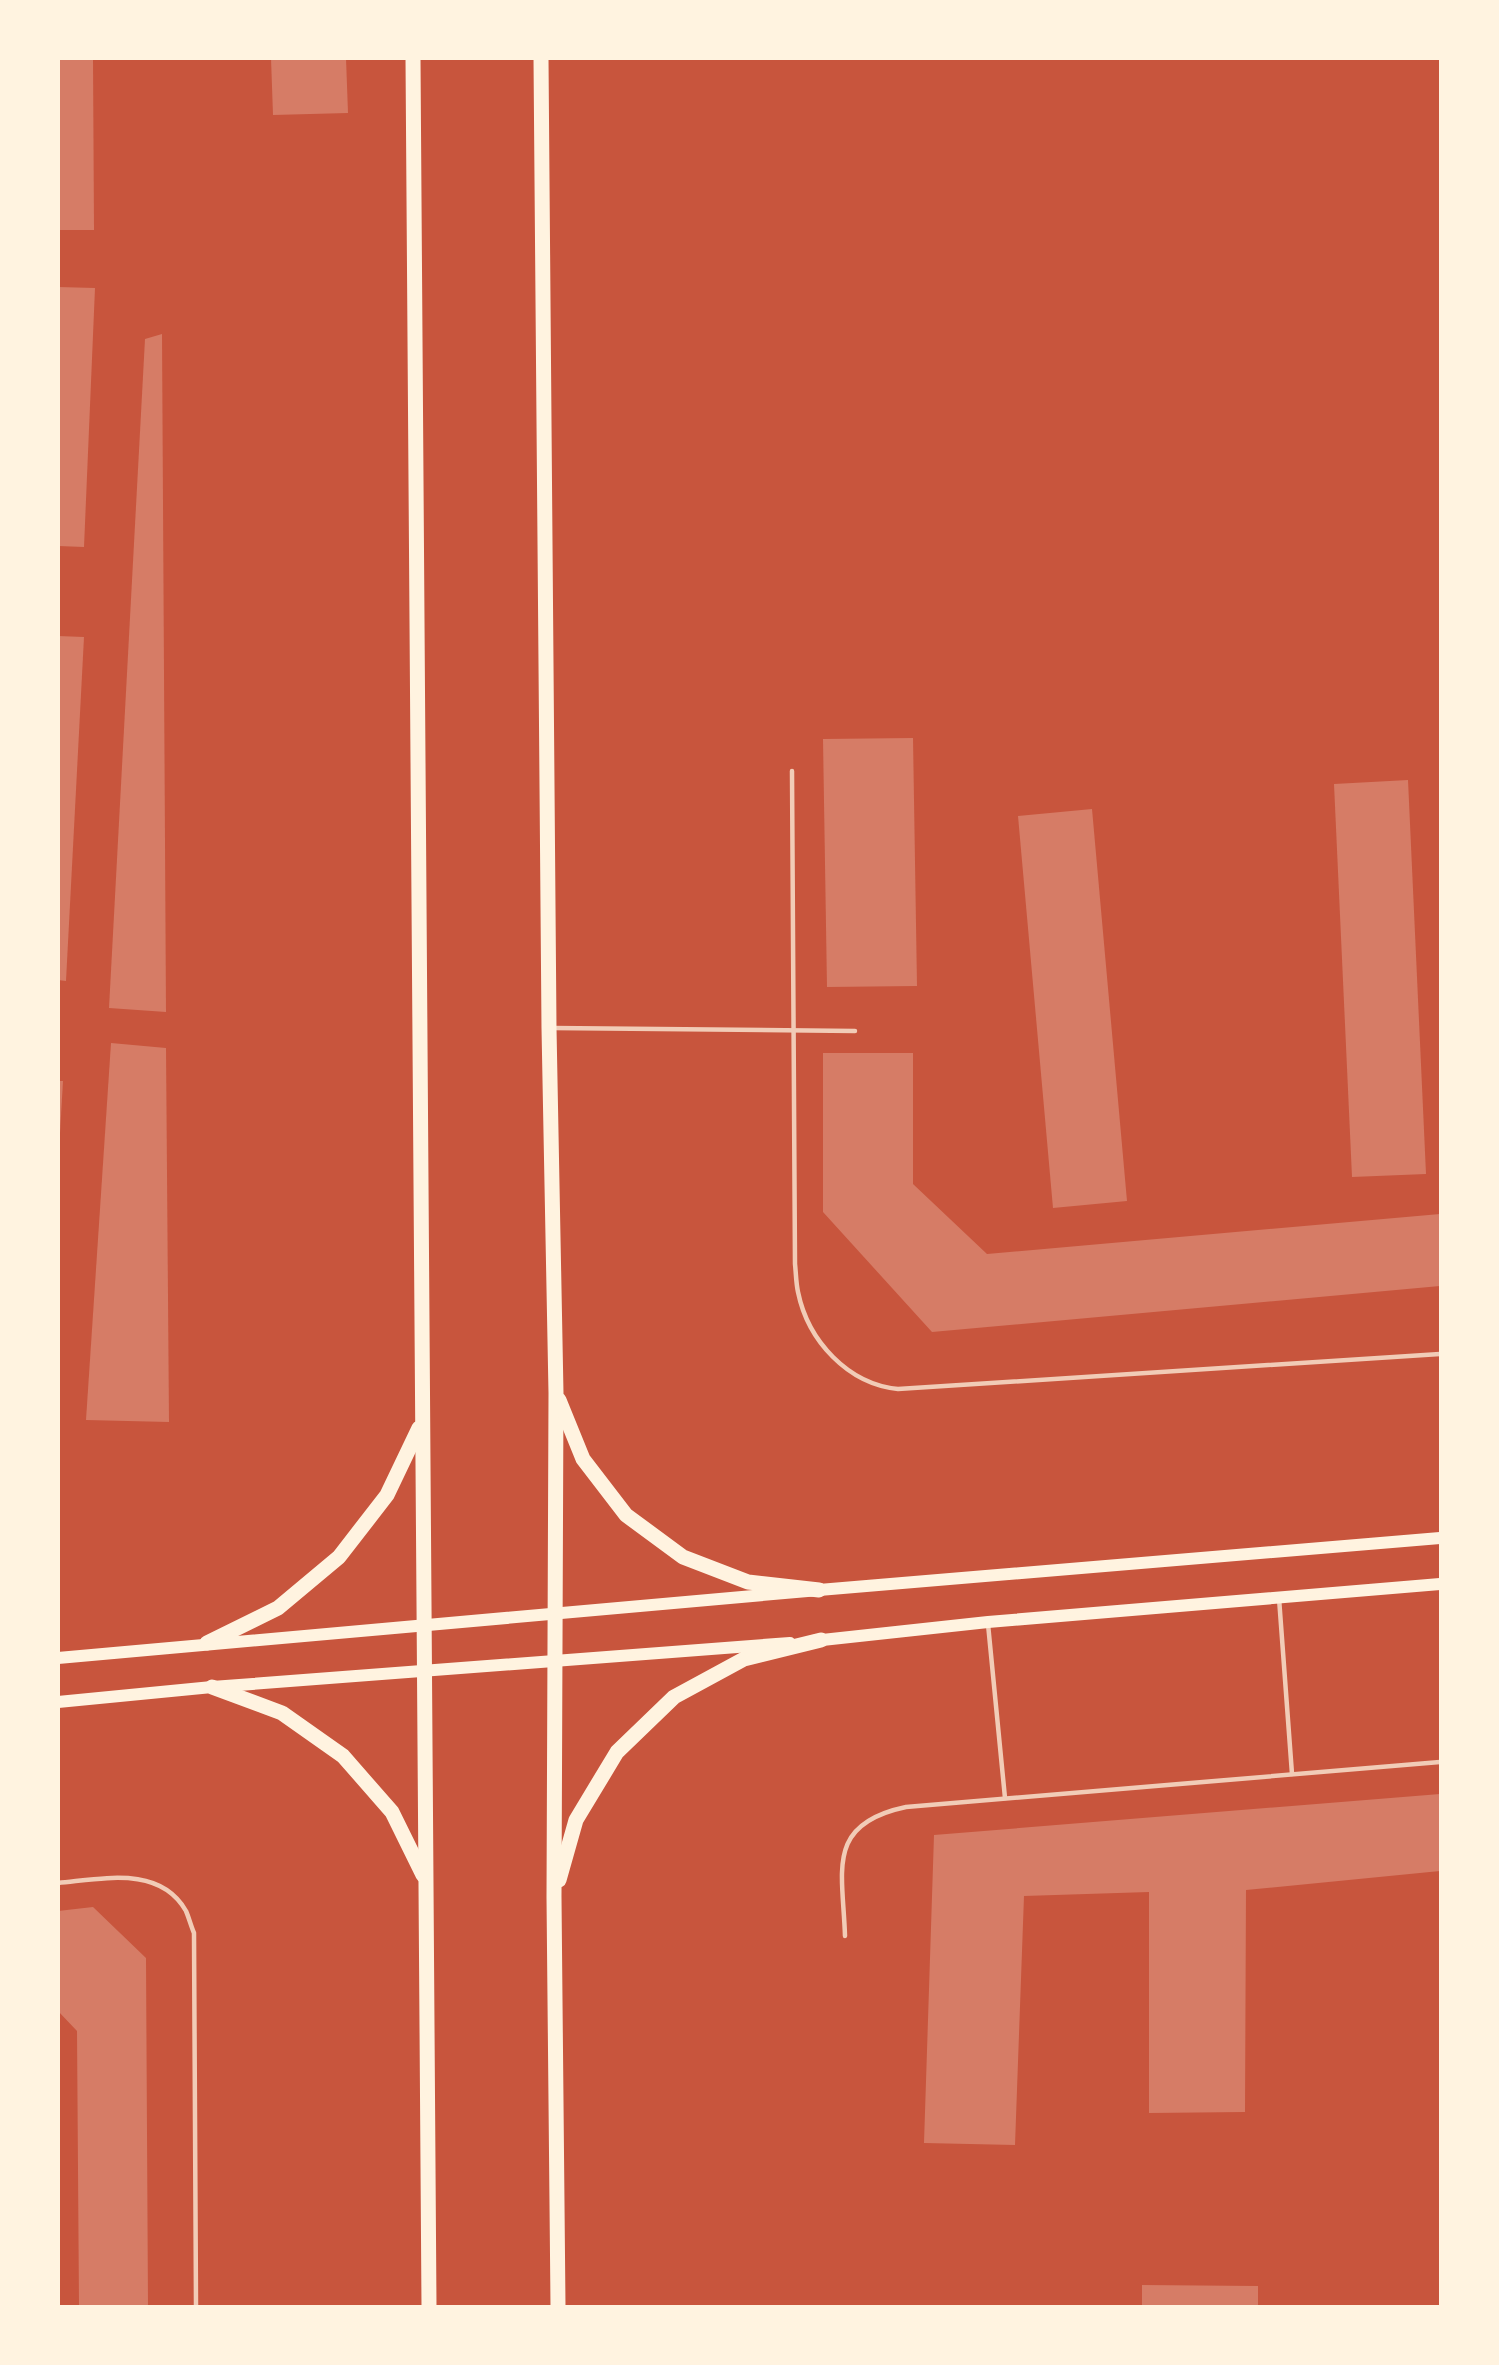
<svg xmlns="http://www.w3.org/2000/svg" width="1499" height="2365" font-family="Overpass,sans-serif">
	<rect width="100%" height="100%" fill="#c8553d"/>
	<g fill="#d67c66">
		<path d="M58,58H93L94,230H58Z"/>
		<path d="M271,58H346L348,113L273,115Z"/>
		<path d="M58,287L95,288L84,547L58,546Z"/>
		<path d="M162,334L166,1012L109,1008L145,339Z"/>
		<path d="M58,636L84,637L66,981L58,980Z"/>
		<path d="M913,738L917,986L827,987L823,739Z"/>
		<path d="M1408,780L1426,1174L1352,1177L1334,784Z"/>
		<path d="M1092,809L1127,1201L1053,1208L1018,816Z"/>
		<path d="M111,1043L166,1048L169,1422L86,1420Z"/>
		<path d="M823,1053H913V1184L987,1254L1440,1214V1286L932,1332L823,1212Z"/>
		<path d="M58,1081H63L60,1133H58Z"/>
		<path d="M1440,1794V1871L1246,1890L1245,2112L1149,2113V1892L1024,1896L1015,2145L924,2143L934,1835Z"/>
		<path d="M93,1907L146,1958L148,2306H79L77,2031L58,2011V1911Z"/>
		<path d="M1142,2285L1258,2286V2306H1142Z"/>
	</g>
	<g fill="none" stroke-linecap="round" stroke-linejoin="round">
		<g stroke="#f1ccb7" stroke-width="4.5">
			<path d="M792,771L795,1264C796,1273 796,1283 798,1292C808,1341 848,1384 898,1389L1440,1354"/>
			<path d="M552,1028L855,1031"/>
			<path d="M1279,1598L1292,1774"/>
			<path d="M988,1624L1005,1798"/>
			<path d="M58,1883C102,1879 160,1865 186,1911C189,1918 191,1926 194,1933L196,2306"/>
			<path d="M845,1936C843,1871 825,1824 906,1807L1440,1762"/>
		</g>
		<g stroke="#fff3e0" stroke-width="12">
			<path d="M813,1641L988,1622L1440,1584"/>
			<path d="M58,1658L819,1590L1440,1538"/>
			<path d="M58,1702L212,1687L790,1643"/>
		</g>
		<g stroke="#fff3e0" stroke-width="15">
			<path d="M413,58L429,2306"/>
			<path d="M541,58L549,1028L556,1393L554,1897L558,2306"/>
			<path d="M559,1400L583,1459L626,1515L683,1557L748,1582L819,1590"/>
			<path d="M207,1643L278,1608L339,1557L387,1495L419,1428"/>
			<path d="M212,1687L282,1713L343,1756L392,1812L423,1875"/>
			<path d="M559,1880L576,1820L617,1752L674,1697L744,1659L821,1640"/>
		</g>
	</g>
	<rect width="1499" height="2365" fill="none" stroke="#fff3e0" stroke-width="120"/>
</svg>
